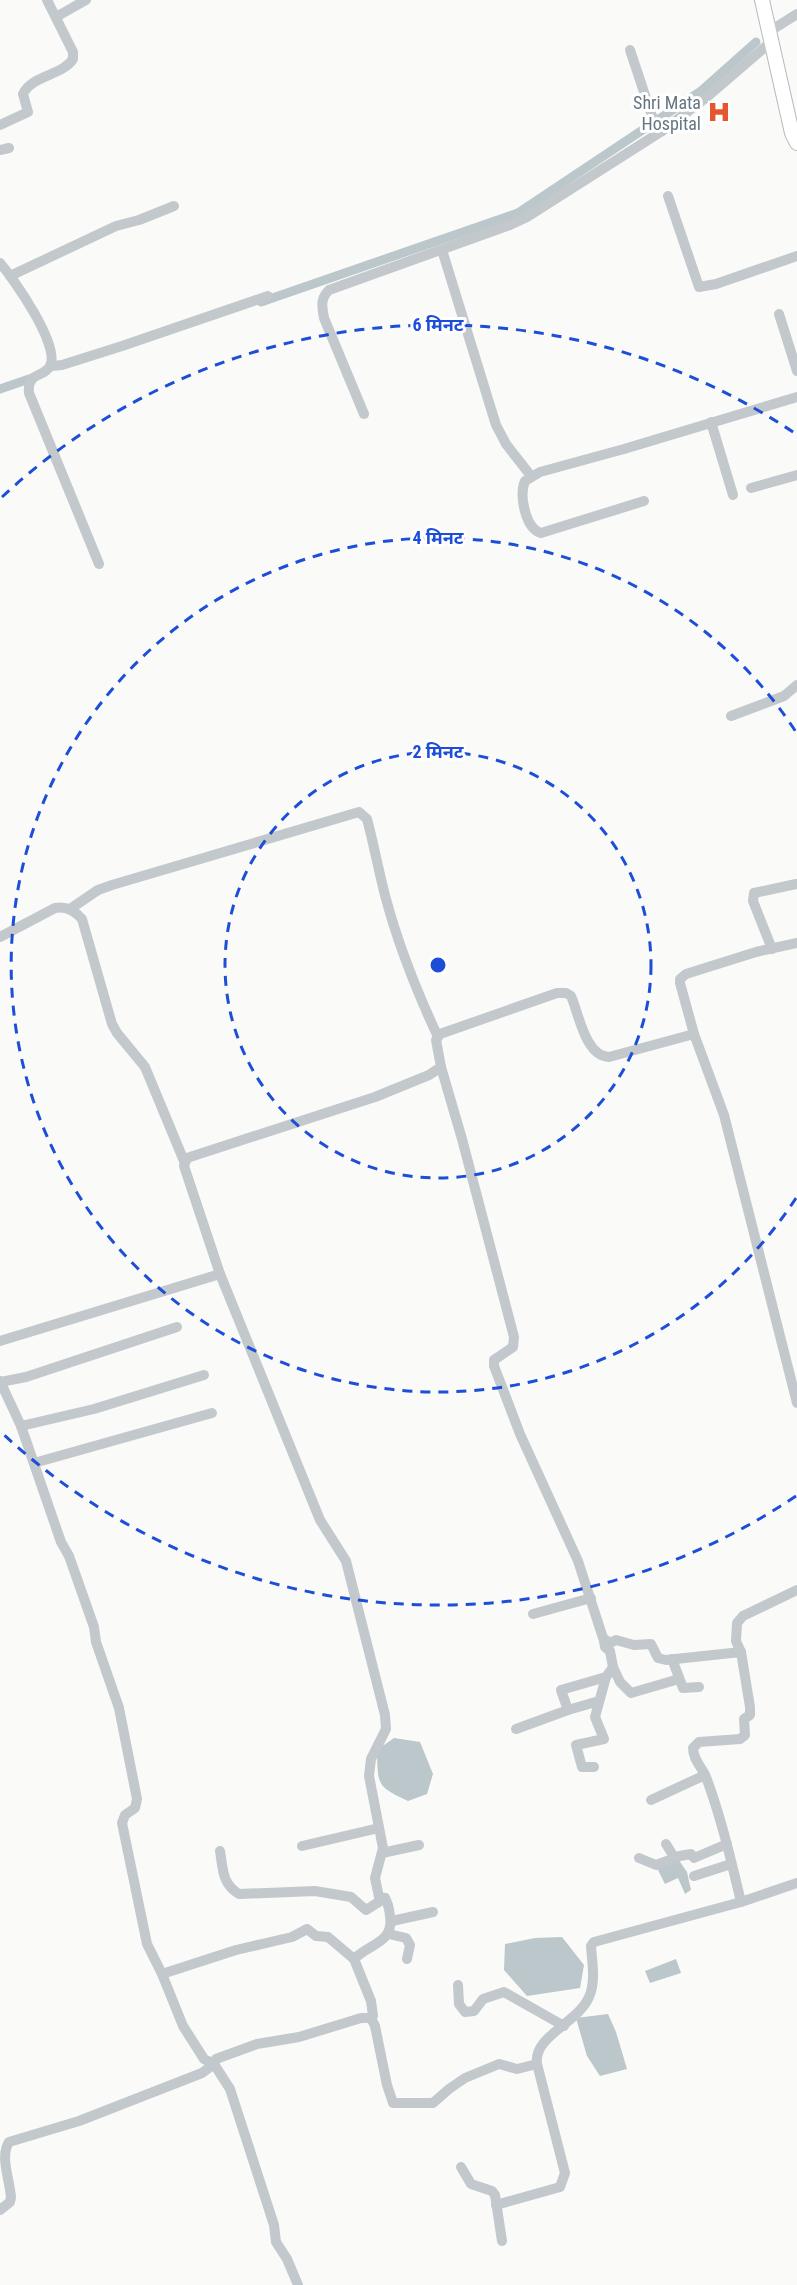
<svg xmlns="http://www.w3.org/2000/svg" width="797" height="2285" font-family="'Roboto Condensed','Noto Sans Devanagari',sans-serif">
	<rect width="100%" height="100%" fill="#fafaf8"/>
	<g fill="#bbc7cb">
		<path d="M394,1738L420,1742L433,1774L427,1794L408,1801C376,1786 378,1785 377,1750Z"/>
		<path d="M678,1859L687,1872L691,1890L685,1894L678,1878L665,1884L656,1866Z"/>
		<path d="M562,1937L584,1965L580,1988L527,1996L504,1970L505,1944L535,1938Z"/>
		<path d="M676,1959L681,1973L650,1983L645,1971Z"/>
		<path d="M608,2014L616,2032L627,2069L600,2076L587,2056L576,2018Z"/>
	</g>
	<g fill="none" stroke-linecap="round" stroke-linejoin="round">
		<g stroke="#bbc7cb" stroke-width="9">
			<path d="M261,302L518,213L701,91L756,42"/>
			<path d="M0,389L35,377"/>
		</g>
		<g stroke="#b3babf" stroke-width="16">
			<path id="secondary" d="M762,0L792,133L797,143"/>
		</g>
		<g stroke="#c3c8cc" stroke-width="10">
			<path d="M56,17L86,0"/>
			<path d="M770,31L797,14"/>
			<path d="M630,50L652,116L662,131"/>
			<path d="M0,125L28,112L23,94C32,75 62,76 73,59V52L47,0"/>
			<path d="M0,150L9,148"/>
			<path d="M668,196L699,287L716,284L797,256"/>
			<path d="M442,250L496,425L506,444L531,476"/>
			<path d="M0,263C13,278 61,346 50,366C44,378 27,371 29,393L99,564"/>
			<path d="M10,276L116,226L139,220L174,206"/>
			<path d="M779,314L797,371"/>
			<path d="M51,366L62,365L122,346L268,296"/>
			<path d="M364,414L324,318C322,306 320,299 329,290L510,225L527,217L662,131L707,97L772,41"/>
			<path d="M711,422L733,495"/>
			<path d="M751,488L797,475"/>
			<path d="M644,501L541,533C525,528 519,495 525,481L540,472L624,449L797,397"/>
			<path d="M731,716L784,696L797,685"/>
			<path d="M70,909L98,890L112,885L359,812L367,819C374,845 379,873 386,899C399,947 417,992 438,1037"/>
			<path d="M0,937L55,908C66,906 74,910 82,919L112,1024L117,1033L145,1067L184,1161"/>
			<path d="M797,943L756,952L686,974L680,979V983L694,1034L724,1115L797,1403"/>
			<path d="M772,949L753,901L754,893L796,884"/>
			<path d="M441,1067L462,1139L514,1337L513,1347L494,1360V1366L520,1434L578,1561L603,1638L610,1643L616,1640L634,1645L651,1644L658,1658L666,1660L741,1652"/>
			<path d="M220,1274L320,1520L346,1561L385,1715L386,1729L371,1759L369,1776L383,1848L375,1878L379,1897L385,1898C389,1905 389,1909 390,1916C394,1943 370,1943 354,1959L371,2001L373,2016L371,2018"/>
			<path d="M0,1341L220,1274L184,1166L187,1158L375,1097L429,1075L441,1067L436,1040L440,1034L557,993H566L571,996C579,1014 585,1056 609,1057L694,1034"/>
			<path d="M0,1381L21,1426L61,1542L69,1556L94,1627L96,1642L119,1708L137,1799L135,1808L125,1815L122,1823L147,1944L162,1974L183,2026L204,2059L214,2064"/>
			<path d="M0,1382L26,1377L177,1327"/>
			<path d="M21,1426L94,1409L204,1375"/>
			<path d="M34,1463L212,1413"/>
			<path d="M533,1614L591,1598"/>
			<path d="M672,1659L683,1688L699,1687"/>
			<path d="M613,1667L620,1682L631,1693L679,1679"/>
			<path d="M568,1710L561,1690L606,1677"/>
			<path d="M516,1729L568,1710L599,1701"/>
			<path d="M594,1767H582L576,1745L604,1739L595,1717L606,1677L613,1667L610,1651L605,1647L604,1641"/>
			<path d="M651,1800L705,1775"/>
			<path d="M666,1844L674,1857L691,1854L694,1858L727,1844"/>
			<path d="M302,1846L379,1828"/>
			<path d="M220,1851C223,1869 222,1884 239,1894L315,1891L351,1897L366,1910L385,1898"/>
			<path d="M382,1853L419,1845"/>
			<path d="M639,1858L656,1865L678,1857"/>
			<path d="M694,1876L731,1864"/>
			<path d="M741,1902C731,1860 721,1817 706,1777C702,1767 693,1760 693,1748L699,1742L740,1739L745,1735L744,1719L750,1715V1707L741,1652L736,1641L737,1623L743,1616L797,1590"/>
			<path d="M392,1921L433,1912"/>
			<path d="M389,1934L406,1938L410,1945L407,1959"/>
			<path d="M162,1974L236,1950L292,1937L307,1929L316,1936L328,1937L354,1959"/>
			<path d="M458,1985L459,2004L465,2012L474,2011L483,1999L504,1992L564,2026"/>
			<path d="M537,2064C533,2036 578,2023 589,1997C596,1982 592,1962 591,1946L594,1942L741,1902L797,1883"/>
			<path d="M461,2167L471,2184L492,2191L495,2195L502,2241"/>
			<path d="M0,2210L10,2202L11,2197C9,2177 0,2156 9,2142L79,2121L202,2073L214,2064"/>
			<path d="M298,2285L287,2259L276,2242L274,2225L230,2089L214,2064L216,2059L257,2044L299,2037L361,2018H371L375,2026L387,2085L393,2103H433L449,2089L465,2078L499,2064L517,2069L537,2064L565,2173L560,2187L496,2205"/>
		</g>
		<use href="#secondary" stroke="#fff" stroke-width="14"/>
	</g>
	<g fill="none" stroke="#1d4ed8" stroke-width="3" stroke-dasharray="10 8">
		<circle cx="438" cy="965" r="213"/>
		<path d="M796 1198A427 427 0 1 1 796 732"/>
		<path d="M796 1496A640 640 0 0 1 2 1433M2 497A640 640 0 0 1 796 434"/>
	</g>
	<defs>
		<g id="hospital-bare" transform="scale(1.8)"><path d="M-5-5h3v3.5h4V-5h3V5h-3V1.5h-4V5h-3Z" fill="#e4572e" stroke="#fff" stroke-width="2.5" paint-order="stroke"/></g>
	</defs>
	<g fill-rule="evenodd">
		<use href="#hospital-bare" x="719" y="112"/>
	</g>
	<g text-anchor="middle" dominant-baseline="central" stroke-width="6" stroke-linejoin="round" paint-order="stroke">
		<g font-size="18" fill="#657683" stroke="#fff" text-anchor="end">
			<text x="701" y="102">Shri Mata<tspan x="701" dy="21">Hospital</tspan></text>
		</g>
	</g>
	<circle cx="438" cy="965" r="9" fill="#1d4ed8" stroke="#fff" stroke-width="3"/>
	<g font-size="18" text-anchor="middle" font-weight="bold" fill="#1d4ed8" stroke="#fff" stroke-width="6" stroke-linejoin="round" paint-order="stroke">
		<text x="438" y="331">6 मिनट</text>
		<text x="438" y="544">4 मिनट</text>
		<text x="438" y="758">2 मिनट</text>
	</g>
</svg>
